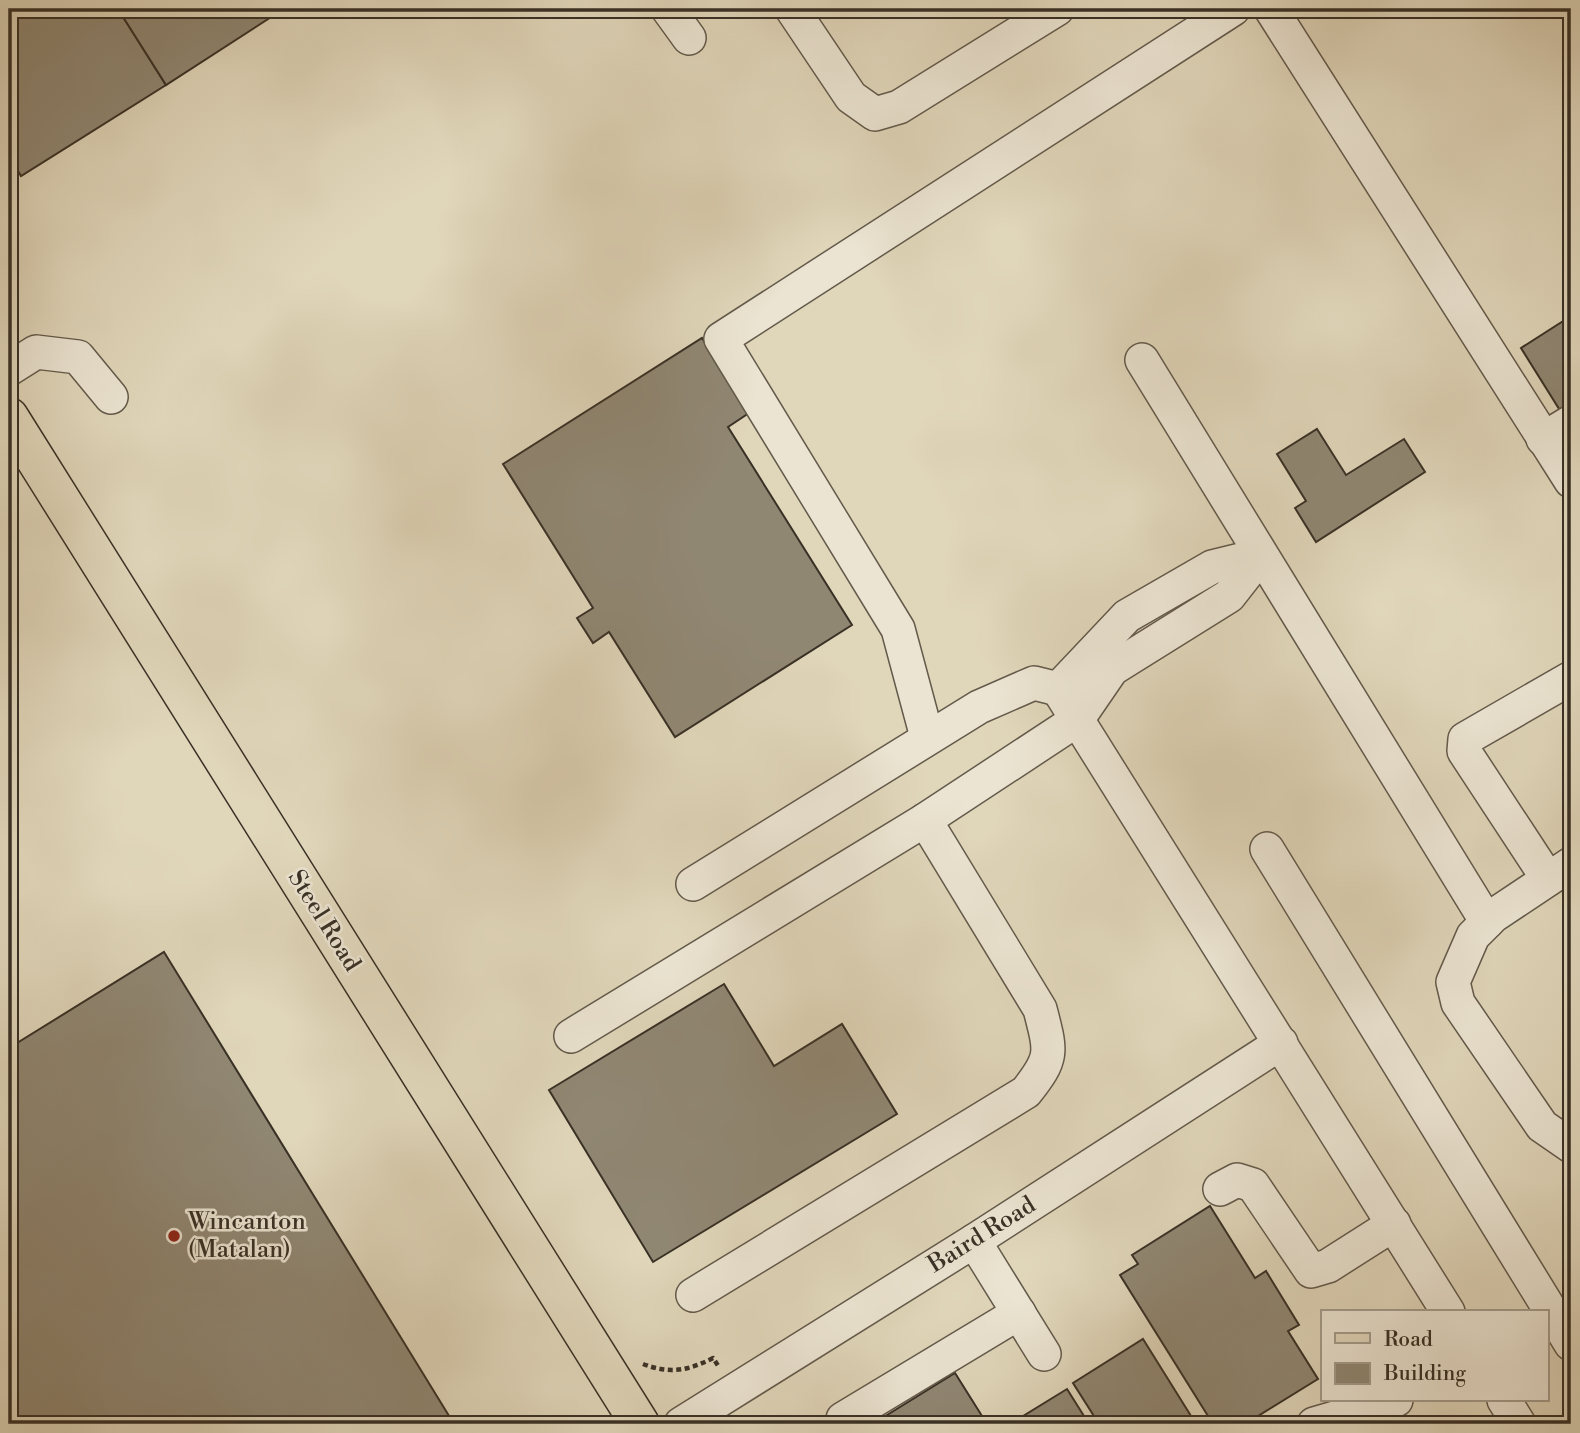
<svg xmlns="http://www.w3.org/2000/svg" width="1580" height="1433" font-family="'Libre Bodoni',serif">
	<rect width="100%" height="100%" fill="#e0d6ba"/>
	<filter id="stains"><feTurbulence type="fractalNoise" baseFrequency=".00286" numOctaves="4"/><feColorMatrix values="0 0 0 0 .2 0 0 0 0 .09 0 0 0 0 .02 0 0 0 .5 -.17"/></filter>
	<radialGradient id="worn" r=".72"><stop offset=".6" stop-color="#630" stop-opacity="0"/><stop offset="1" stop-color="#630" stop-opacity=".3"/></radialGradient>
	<g fill="#908773" stroke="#393126" stroke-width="2">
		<path d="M9,9H118L166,85L21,176L9,156Z"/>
		<path d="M118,9H277L279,12L166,85Z"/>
		<path d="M1571,316V405L1561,412L1521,348Z"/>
		<path d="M702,338L749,413L728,427L852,625L675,737L609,632L593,643L577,618L593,608L503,464Z"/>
		<path d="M1317,429L1346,475L1404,439L1425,472L1316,542L1295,508L1306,501L1277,454Z"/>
		<path d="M164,952L454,1424H9V1048Z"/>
		<path d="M724,984L774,1066L842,1024L897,1114L653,1262L549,1090Z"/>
		<path d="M1210,1206L1255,1278L1266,1271L1299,1325L1288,1331L1318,1379L1245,1424H1213L1120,1275L1138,1264L1132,1255Z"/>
		<path d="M1143,1339L1196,1424H1099L1073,1383Z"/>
		<path d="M955,1373L987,1424H882L879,1420Z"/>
		<path d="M1067,1389L1089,1424H1010Z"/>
	</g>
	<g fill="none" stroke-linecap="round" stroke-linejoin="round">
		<g stroke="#635a4b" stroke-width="36">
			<g id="minor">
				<path d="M668,9L689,38"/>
				<path d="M792,9L851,97L875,114L899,107L1057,9"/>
				<path d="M1271,9L1571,481"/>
				<path d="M1142,360L1487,922"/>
				<path d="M9,369L36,352L78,357L111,397"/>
				<path d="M1543,439L1571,422"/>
				<path d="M1058,689L1448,1312"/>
				<path d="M1058,689L1127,616L1212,567L1261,555"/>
				<path d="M927,737L898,629L721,339L1233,9"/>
				<path d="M1267,849L1571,1344"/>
				<path d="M1571,864L1493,916L1473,936L1453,982L1458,1003L1542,1126L1571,1146"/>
				<path d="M1548,879L1464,751L1465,739L1571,678"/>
				<path d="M693,884L979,707L1034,683L1058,689"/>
				<path d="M571,1036L925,820L1077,720L1112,669L1229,596L1261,555"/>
				<path d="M1220,1189L1237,1180L1253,1185L1311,1271L1328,1266L1394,1224"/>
				<path d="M974,1241L1044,1354"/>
				<path d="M693,1295L1026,1092C1054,1057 1051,1052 1040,1009L925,820"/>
				<path d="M1504,1400L1519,1424"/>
				<path d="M681,1424L974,1241L1281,1043"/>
				<path d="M842,1424L843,1419L1019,1313"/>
				<path d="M1314,1424L1396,1400"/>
			</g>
		</g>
		<g stroke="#393126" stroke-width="41">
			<path id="major" d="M9,417L640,1424"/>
		</g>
		<path stroke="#393126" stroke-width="4.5" stroke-dasharray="5 3.5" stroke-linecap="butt" d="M643,1364C669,1374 688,1371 713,1358L719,1367"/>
		<use href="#minor" stroke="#ebe4d2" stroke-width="33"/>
		<use href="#major" stroke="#e0d6ba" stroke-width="38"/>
	</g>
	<circle fill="#8f2418" stroke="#ebe4d2" stroke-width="2.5" cx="174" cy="1236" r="7"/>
	<g text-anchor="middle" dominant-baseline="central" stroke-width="5" stroke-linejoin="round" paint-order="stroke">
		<g font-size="24" fill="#393126" stroke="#ebe4d2">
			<text transform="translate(324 921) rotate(58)">Steel Road</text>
			<text transform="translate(982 1235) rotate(-32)">Baird Road</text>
		</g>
		<g font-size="24" fill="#393126" stroke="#ebe4d2" text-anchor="start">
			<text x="188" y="1222">Wincanton<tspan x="188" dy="28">(Matalan)</tspan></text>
		</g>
	</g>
	<rect width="1580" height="1433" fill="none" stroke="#e0d6ba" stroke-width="35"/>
	<rect x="10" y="10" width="1559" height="1412" fill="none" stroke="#393126" stroke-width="3.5"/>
	<rect x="18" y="18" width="1545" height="1398" fill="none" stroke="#393126" stroke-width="2"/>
	<rect x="1321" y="1310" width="228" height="91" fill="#ebe4d2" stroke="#a49c8d" stroke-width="2"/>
	<rect x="1335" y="1333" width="35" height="10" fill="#e0d6ba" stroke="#a49c8d" stroke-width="2"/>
	<text x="1384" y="1346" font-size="21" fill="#393126">Road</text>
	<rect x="1335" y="1363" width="35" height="21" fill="#908773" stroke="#a49c8d" stroke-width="2"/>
	<text x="1384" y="1380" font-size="21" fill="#393126">Building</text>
	<rect width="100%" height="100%" filter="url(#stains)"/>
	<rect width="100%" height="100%" fill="url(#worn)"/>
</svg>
